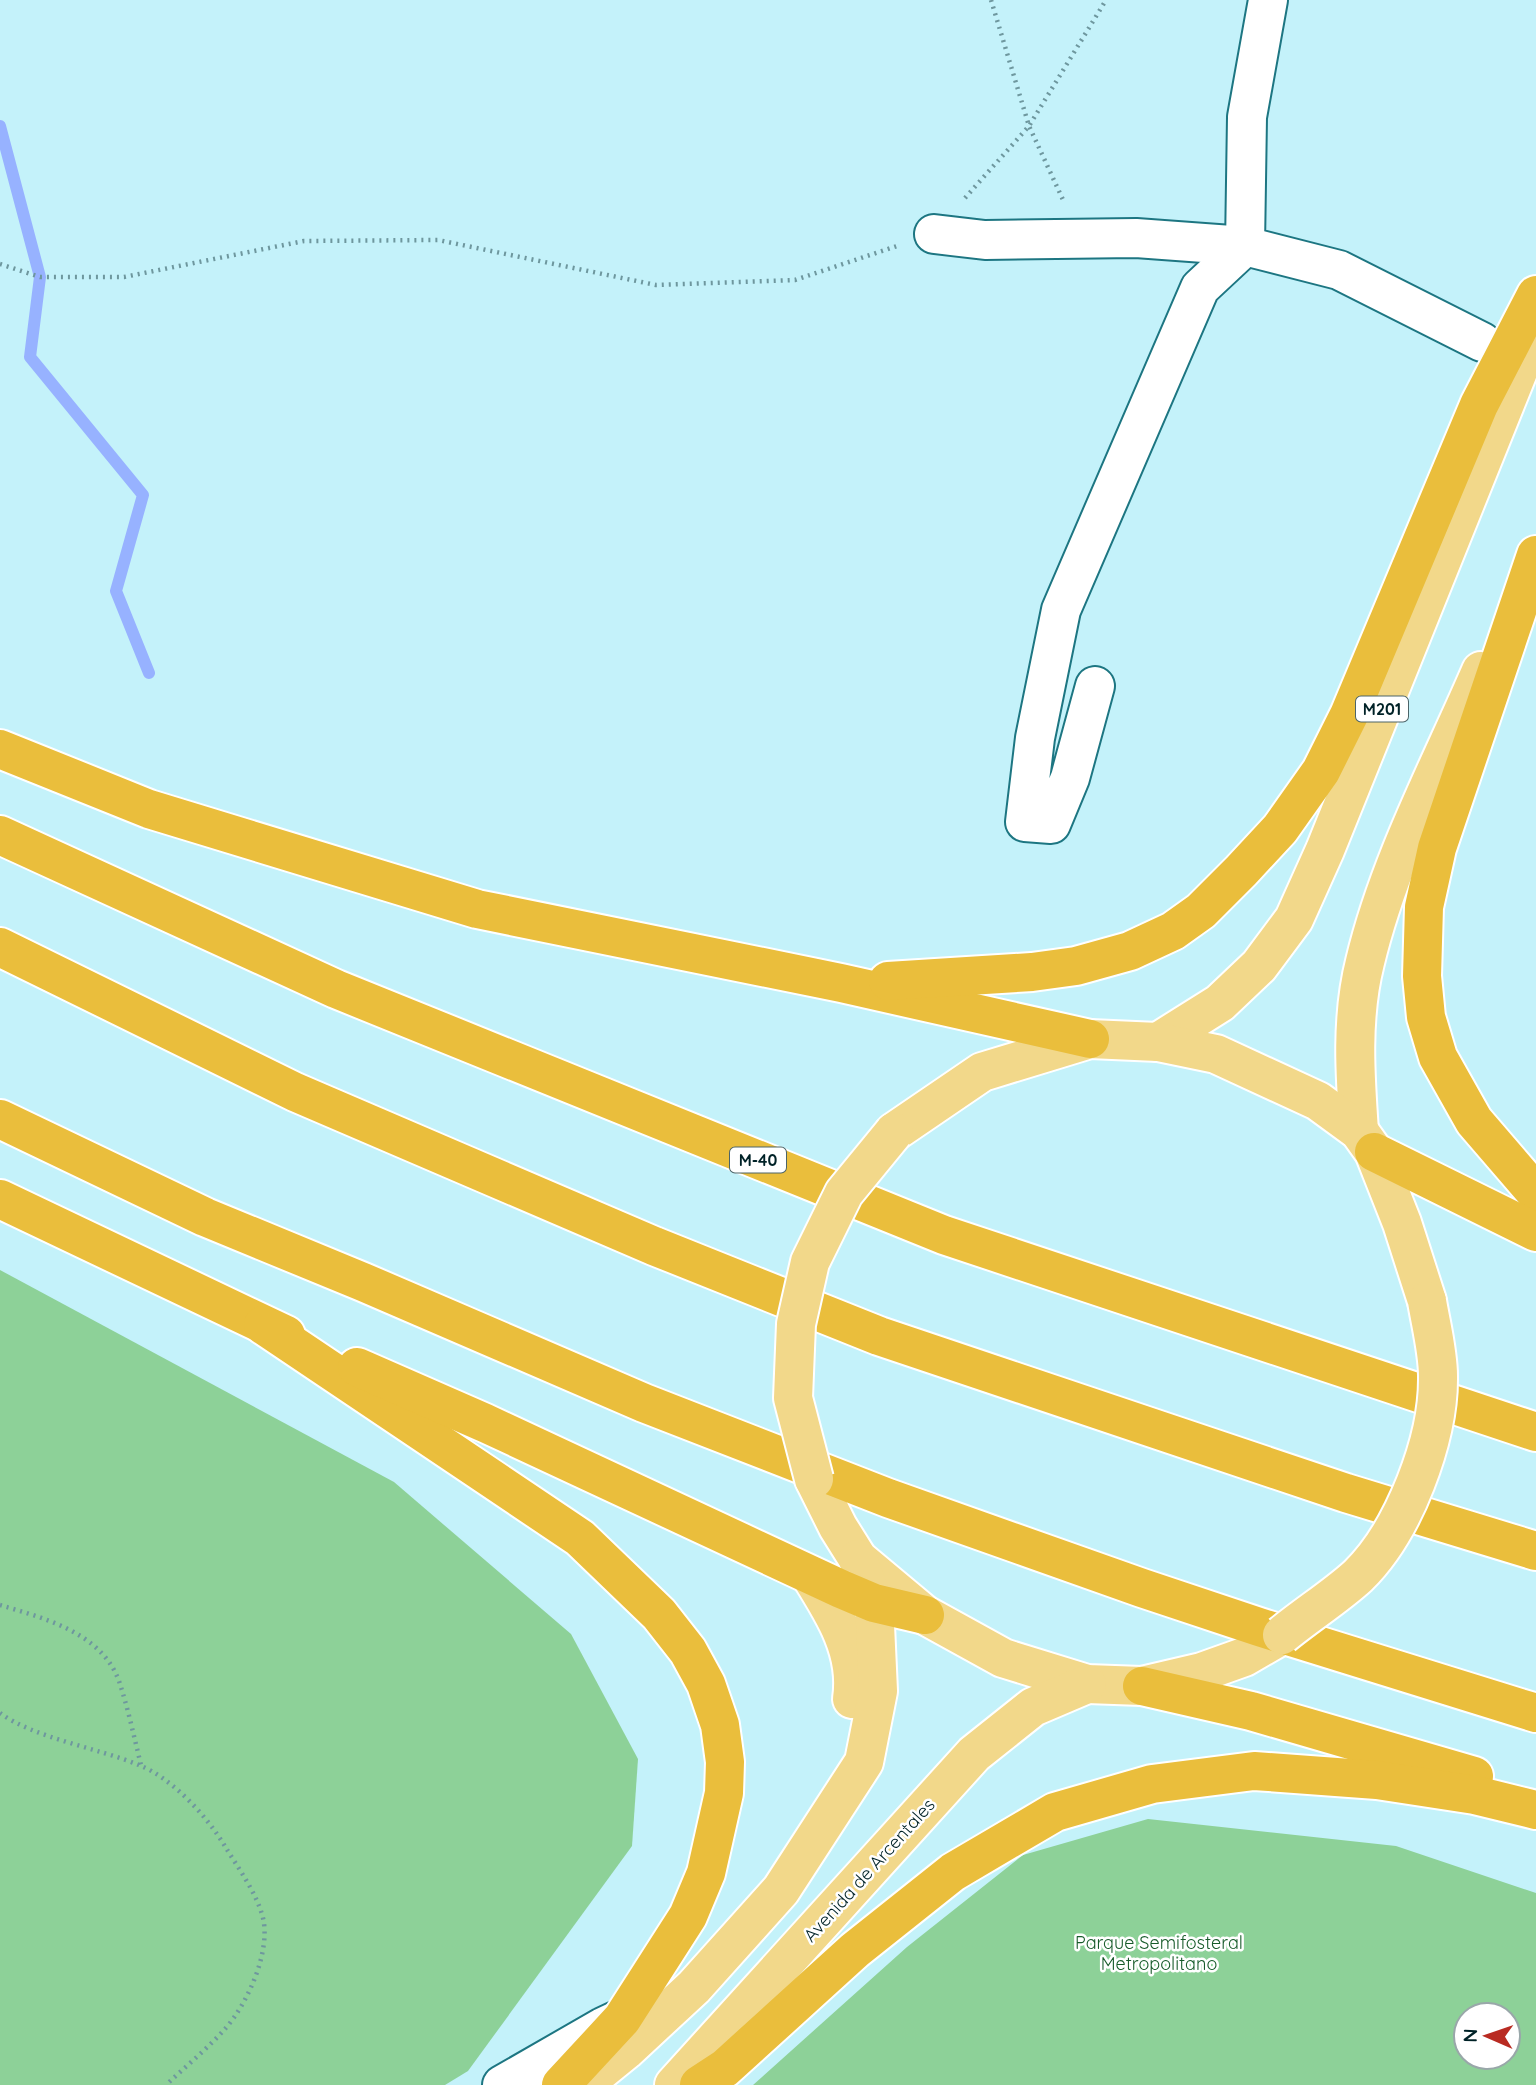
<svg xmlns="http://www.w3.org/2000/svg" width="1536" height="2085" font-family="Quicksand,sans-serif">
	<rect width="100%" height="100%" fill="#c4f2fa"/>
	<g fill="#8dd198" fill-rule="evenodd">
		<path d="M0,1270L394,1482L571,1634L638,1759L632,1846L468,2071L445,2085H0Z"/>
		<path d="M1148,1819L1396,1846L1536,1893V2085H753L907,1947L1023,1855ZM1508,2015V2057H1466V2015Z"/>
	</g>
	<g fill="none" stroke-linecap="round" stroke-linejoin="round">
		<path stroke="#97b2ff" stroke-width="12" d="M0,126L40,277L30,357L143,495L116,591L149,673"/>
		<g stroke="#1d7682" stroke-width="42">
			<g id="minor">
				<path d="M1268,0L1247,117L1245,246L1339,270L1482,342"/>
				<path d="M934,234L985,240L1136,238L1245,246"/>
				<path d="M1095,686L1070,778L1051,824L1025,822L1035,738L1061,610L1200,288L1245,246"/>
				<path d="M502,2085L603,2027L620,2019"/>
			</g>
		</g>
		<g stroke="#fff" stroke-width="42">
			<g id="primary">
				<path d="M1158,1042L1220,1003L1259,966L1294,919L1325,850L1536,327"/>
				<path d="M1359,1131C1355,1075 1351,1017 1365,962C1389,861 1440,766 1481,671"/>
				<path d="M894,1132L982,1072L1090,1039L1158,1042L1216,1054L1318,1101L1359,1131L1374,1152L1402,1223L1427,1301"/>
				<path d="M814,1479L838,1527L858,1559L925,1615L1003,1658L1087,1684L1142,1686L1202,1672L1244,1657L1282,1635"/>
				<path d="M810,1575C834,1613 859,1652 852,1699"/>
				<path d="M583,2085L626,2050L694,1987L781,1890L864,1762L878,1691L874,1603L858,1559"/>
				<path d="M674,2085L974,1754L1033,1707L1087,1684"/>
			</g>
		</g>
		<g stroke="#fff" stroke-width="42">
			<g id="motorway">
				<path d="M1536,555L1437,848L1424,907L1422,976L1426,1017L1438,1057L1474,1121L1536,1193"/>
				<path d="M0,749L149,809L477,909L841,983L1090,1039"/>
				<path d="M0,835L336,989L944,1235L1536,1432"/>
				<path d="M0,947L295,1092L654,1246L879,1336L1346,1493L1536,1551"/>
				<path d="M888,981L1032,972L1076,966L1130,951L1173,931L1201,911L1241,871L1280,829L1321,771L1349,715L1479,405L1536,295"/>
				<path d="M0,1119L205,1217L363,1282L644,1403L888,1498L1142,1588L1259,1627L1536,1713"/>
				<path d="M1374,1152L1536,1232"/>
				<path d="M0,1199L286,1335"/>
				<path d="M263,1325L580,1538L659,1614L688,1651L706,1684L720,1725L725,1762L724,1793L706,1873L688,1916L622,2019L561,2085"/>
				<path d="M357,1367L485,1423L841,1589L874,1603L925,1615"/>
				<path d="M1142,1686L1251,1711L1474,1776"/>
				<path d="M699,2085L725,2068L855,1950L953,1872L1055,1812L1152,1784L1254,1771L1377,1780L1475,1795L1536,1810"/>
			</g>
		</g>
		<g stroke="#6e979e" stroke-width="4.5" stroke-dasharray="2 5" stroke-linecap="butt">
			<path d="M991,0L1029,126L1064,202"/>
			<path d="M965,198L1029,126L1106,0"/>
			<path d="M0,264L40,277H124L304,241L438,240L656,285L795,280L897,246"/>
			<path d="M0,1605C43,1618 101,1632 119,1681C128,1708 134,1737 141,1765"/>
			<path d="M0,1713C34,1738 98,1748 139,1765C172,1778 208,1817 226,1848C239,1869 257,1894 263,1918C271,1952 247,2005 224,2030C206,2050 185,2067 166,2085"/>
		</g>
		<use href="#minor" stroke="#fff" stroke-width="38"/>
		<use href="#primary" stroke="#f2d88a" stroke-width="38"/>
		<use href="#motorway" stroke="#eabe3c" stroke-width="38"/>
		<g stroke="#fff" stroke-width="42" stroke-linecap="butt">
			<g id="primary-bridge">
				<path d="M814,1479L793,1398L796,1324L810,1262L844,1193L894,1132"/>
				<path d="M1282,1635C1306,1615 1335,1597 1358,1576C1404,1531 1439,1439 1438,1376C1438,1352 1431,1325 1427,1301"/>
			</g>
		</g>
		<use href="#primary-bridge" stroke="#f2d88a" stroke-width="38"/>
	</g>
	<g text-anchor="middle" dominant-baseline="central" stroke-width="5" stroke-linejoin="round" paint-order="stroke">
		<g fill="#fff" stroke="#4c6468" stroke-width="2">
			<rect x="1356" y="696.5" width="52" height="25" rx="5"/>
			<rect x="730" y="1147.5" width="56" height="25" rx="5"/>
		</g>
		<g font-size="16" font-weight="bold" fill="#002227">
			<text x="1382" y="709">M201</text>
			<text x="758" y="1160">M-40</text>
		</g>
		<g font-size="18" fill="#002227" stroke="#fff">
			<text transform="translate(869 1870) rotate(-48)">Avenida de Arcentales</text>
		</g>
		<g font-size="18" fill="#175b2a" stroke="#fff">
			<text x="1159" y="1942">Parque Semifosteral<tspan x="1159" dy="21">Metropolitano</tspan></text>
		</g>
	</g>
	<g transform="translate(1487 2036) rotate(272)"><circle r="33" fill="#ffffff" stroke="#99a7a9" stroke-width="2"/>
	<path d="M0-5L12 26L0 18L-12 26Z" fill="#b92b22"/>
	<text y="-10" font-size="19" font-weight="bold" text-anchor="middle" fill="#002227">N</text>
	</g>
</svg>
